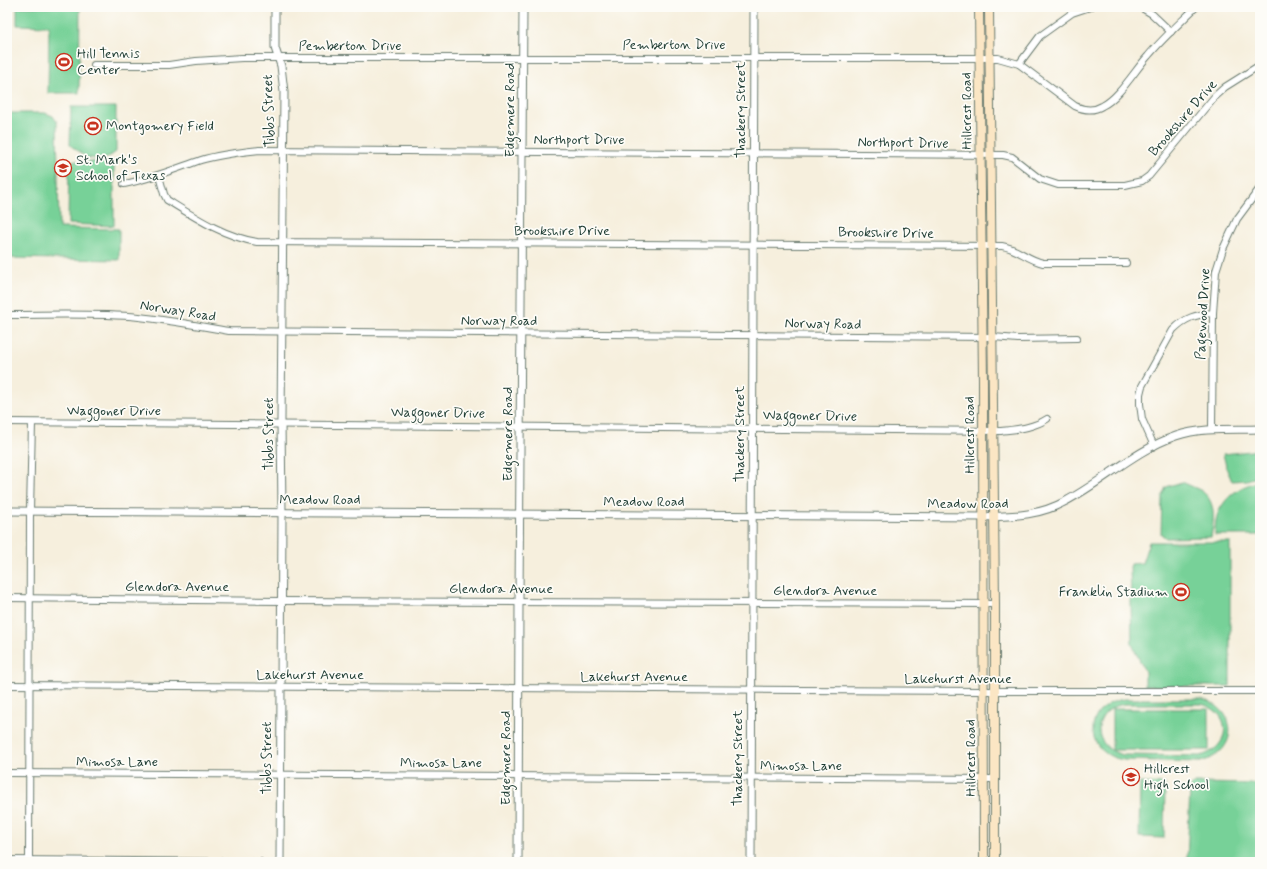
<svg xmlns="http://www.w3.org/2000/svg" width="1267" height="869" viewBox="0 0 1267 869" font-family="Mynerve,sans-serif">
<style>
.green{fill:#77d198;stroke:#4b8766;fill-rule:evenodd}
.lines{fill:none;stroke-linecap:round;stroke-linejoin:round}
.minor-casing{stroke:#6a7b6f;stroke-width:8}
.tertiary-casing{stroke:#6a7b6f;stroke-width:9}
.secondary-casing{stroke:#6a7b6f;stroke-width:10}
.minor{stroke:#fff;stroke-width:6}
.tertiary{stroke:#fff;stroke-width:7}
.secondary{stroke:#fbe6c4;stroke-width:8}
.labels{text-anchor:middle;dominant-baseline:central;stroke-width:3.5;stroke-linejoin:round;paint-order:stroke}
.street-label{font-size:14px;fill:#1f3d34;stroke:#fdfcf7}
.poi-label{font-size:14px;fill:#1f3d34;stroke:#fdfcf7;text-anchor:start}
</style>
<rect width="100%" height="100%" fill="#fdfcf7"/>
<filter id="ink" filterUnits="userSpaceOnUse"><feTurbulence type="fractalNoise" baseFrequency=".025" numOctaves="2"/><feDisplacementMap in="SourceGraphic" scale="8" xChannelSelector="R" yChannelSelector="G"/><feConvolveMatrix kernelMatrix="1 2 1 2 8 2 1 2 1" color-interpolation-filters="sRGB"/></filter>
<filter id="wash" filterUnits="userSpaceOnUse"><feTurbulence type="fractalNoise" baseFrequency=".012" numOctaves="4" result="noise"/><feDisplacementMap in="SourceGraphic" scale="16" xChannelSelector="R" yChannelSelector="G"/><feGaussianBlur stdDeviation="0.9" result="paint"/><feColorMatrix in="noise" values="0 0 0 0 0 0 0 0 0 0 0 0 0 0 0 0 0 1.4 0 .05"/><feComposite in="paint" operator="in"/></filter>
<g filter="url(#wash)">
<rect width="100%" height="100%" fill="#f6efdd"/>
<!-- green -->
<g class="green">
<polygon points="17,7 80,7 79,93 48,93 49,26 17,25"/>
<polygon points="71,107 116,107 116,152 105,159 87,158 70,145"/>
<polygon points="7,113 45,113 53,116 57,122 59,228 119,229 119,260 7,258"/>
<polygon points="69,161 114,162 114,226 68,224"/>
<polygon points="1260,450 1260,476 1247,480 1232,481 1227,470 1223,454"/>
<path d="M1182,482C1188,485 1194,487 1200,490C1217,500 1214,521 1211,537L1166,538L1161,534L1162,496L1166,487Z"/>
<path d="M1260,482V535H1215C1215,529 1215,522 1217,516C1223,498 1241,484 1260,482Z"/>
<polygon points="1149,542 1230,542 1230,686 1145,686 1145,672 1132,644 1130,564 1142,563"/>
<path d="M1125,699H1201C1240,709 1239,753 1200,762L1124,760C1082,754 1083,704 1125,699ZM1125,704H1201C1233,712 1232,748 1200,756L1124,755C1090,748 1091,709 1125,704Z"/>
<rect x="1112" y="709" width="97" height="41"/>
<polygon points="1140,783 1165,784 1164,838 1139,837"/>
<polygon points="1195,783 1260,784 1260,860 1258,862 1187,862 1190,788"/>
</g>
</g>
<g filter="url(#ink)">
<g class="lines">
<!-- minor casing -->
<g class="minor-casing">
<g id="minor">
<polyline points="1140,7 1152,14 1171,32"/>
<polyline points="1019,64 1040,36 1072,13 1090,7"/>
<path d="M94,65H169L196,61L242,58H998L1019,64L1075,106C1084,110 1094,111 1102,106C1119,98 1135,70 1148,56C1163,38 1180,23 1196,7"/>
<path d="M159,176L164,194L167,200C196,218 223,236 257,242L1002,246C1017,248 1028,260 1043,263H1126"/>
<path d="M124,184C151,179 175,169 201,160C220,154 240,152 259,150L1003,155L1012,157L1040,179L1058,185H1125L1142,181L1149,176L1215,96L1225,87L1260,65"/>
<path d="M7,315C51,315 95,313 139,317C169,320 199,326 229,331L993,337L1018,339L1077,338"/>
<path d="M7,422L1001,431C1017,429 1033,428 1047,419"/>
<polyline points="1212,429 1213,313 1216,271 1223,249 1237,219 1260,188"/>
<path d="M1154,446L1142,419L1140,404V394L1142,386L1173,330C1186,317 1195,315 1213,313"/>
<polyline points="7,598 282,601 995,604"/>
<polyline points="7,685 979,691 1260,691"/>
<polyline points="7,773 995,779"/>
<polyline points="7,860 260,862"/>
<polyline points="29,862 30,511 32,423"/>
</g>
</g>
<!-- tertiary casing -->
<g class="tertiary-casing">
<g id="tertiary">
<polyline points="275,7 275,48 281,66 284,92 281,420 282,513 280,862"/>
<path d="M7,511L984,517C1013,516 1039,516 1066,501C1102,482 1137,449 1176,436C1203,427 1232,430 1260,429"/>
<polyline points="518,862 519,601 523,7"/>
<polyline points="751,862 754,7"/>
</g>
</g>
<!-- secondary casing -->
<g class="secondary-casing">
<g id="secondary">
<polyline points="979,7 983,382 984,862"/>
<polyline points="989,7 995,604 995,862"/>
</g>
</g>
<!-- minor -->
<use href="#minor" class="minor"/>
<!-- tertiary -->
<use href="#tertiary" class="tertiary"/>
<!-- secondary -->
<use href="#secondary" class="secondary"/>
</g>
</g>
<!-- icons -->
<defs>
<g id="stadium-ring" transform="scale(0.9)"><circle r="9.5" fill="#fdfcf7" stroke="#c8321e" stroke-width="1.5"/><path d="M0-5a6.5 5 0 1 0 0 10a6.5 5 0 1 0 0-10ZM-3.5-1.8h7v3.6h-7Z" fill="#c8321e"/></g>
<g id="school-ring" transform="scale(0.9)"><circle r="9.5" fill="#fdfcf7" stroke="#c8321e" stroke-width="1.5"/><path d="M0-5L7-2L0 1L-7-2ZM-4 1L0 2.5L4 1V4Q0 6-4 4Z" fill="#c8321e"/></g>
</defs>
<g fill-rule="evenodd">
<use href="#stadium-ring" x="64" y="62"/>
<use href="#stadium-ring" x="93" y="126"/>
<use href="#school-ring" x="63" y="168"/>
<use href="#stadium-ring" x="1181" y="592"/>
<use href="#school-ring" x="1131" y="777"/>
</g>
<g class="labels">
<!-- street labels -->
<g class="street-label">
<text x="674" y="45">Pemberton Drive</text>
<text x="350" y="46">Pemberton Drive</text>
<text transform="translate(510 110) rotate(-90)">Edgemere Road</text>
<text transform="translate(741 110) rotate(-90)">Thackery Street</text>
<text transform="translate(269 111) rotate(-92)">Tibbs Street</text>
<text transform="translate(967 111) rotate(-90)">Hillcrest Road</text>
<text transform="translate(1183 118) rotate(-49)">Brookshire Drive</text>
<text x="579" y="140">Northport Drive</text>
<text transform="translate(903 143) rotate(1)">Northport Drive</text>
<text x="562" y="231">Brookshire Drive</text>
<text transform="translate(886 233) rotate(1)">Brookshire Drive</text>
<text transform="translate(178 311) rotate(9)">Norway Road</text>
<text transform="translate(1203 314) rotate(-87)">Pagewood Drive</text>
<text x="499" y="321">Norway Road</text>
<text transform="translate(823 324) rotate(1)">Norway Road</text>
<text x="114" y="411">Waggoner Drive</text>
<text transform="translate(438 413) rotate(1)">Waggoner Drive</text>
<text transform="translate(810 416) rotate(1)">Waggoner Drive</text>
<text transform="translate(269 434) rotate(-90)">Tibbs Street</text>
<text transform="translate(508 434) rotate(-90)">Edgemere Road</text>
<text transform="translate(740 434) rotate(-90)">Thackery Street</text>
<text transform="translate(970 435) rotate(-90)">Hillcrest Road</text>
<text x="320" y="500">Meadow Road</text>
<text x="644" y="502">Meadow Road</text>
<text x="968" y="504">Meadow Road</text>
<text x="177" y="587">Glendora Avenue</text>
<text x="501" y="589">Glendora Avenue</text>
<text x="825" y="591">Glendora Avenue</text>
<text x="310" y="675">Lakehurst Avenue</text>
<text x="634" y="677">Lakehurst Avenue</text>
<text x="958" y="679">Lakehurst Avenue</text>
<text transform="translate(267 758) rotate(-90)">Tibbs Street</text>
<text transform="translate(506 758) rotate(-90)">Edgemere Road</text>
<text transform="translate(738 758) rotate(-90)">Thackery Street</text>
<text transform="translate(971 758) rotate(-90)">Hillcrest Road</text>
<text x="117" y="762">Mimosa Lane</text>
<text x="441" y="763">Mimosa Lane</text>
<text x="801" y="766">Mimosa Lane</text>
</g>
<!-- poi labels -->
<g class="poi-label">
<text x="77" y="54">Hill Tennis<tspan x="77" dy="16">Center</tspan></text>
<text x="106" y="126">Montgomery Field</text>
<text x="76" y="160">St. Mark's<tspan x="76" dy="16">School of Texas</tspan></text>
<text x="1168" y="592" text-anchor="end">Franklin Stadium</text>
<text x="1144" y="769">Hillcrest<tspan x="1144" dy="16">High School</tspan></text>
</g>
</g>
<!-- margin -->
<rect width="1267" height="869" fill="none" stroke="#fdfcf7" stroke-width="24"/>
</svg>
